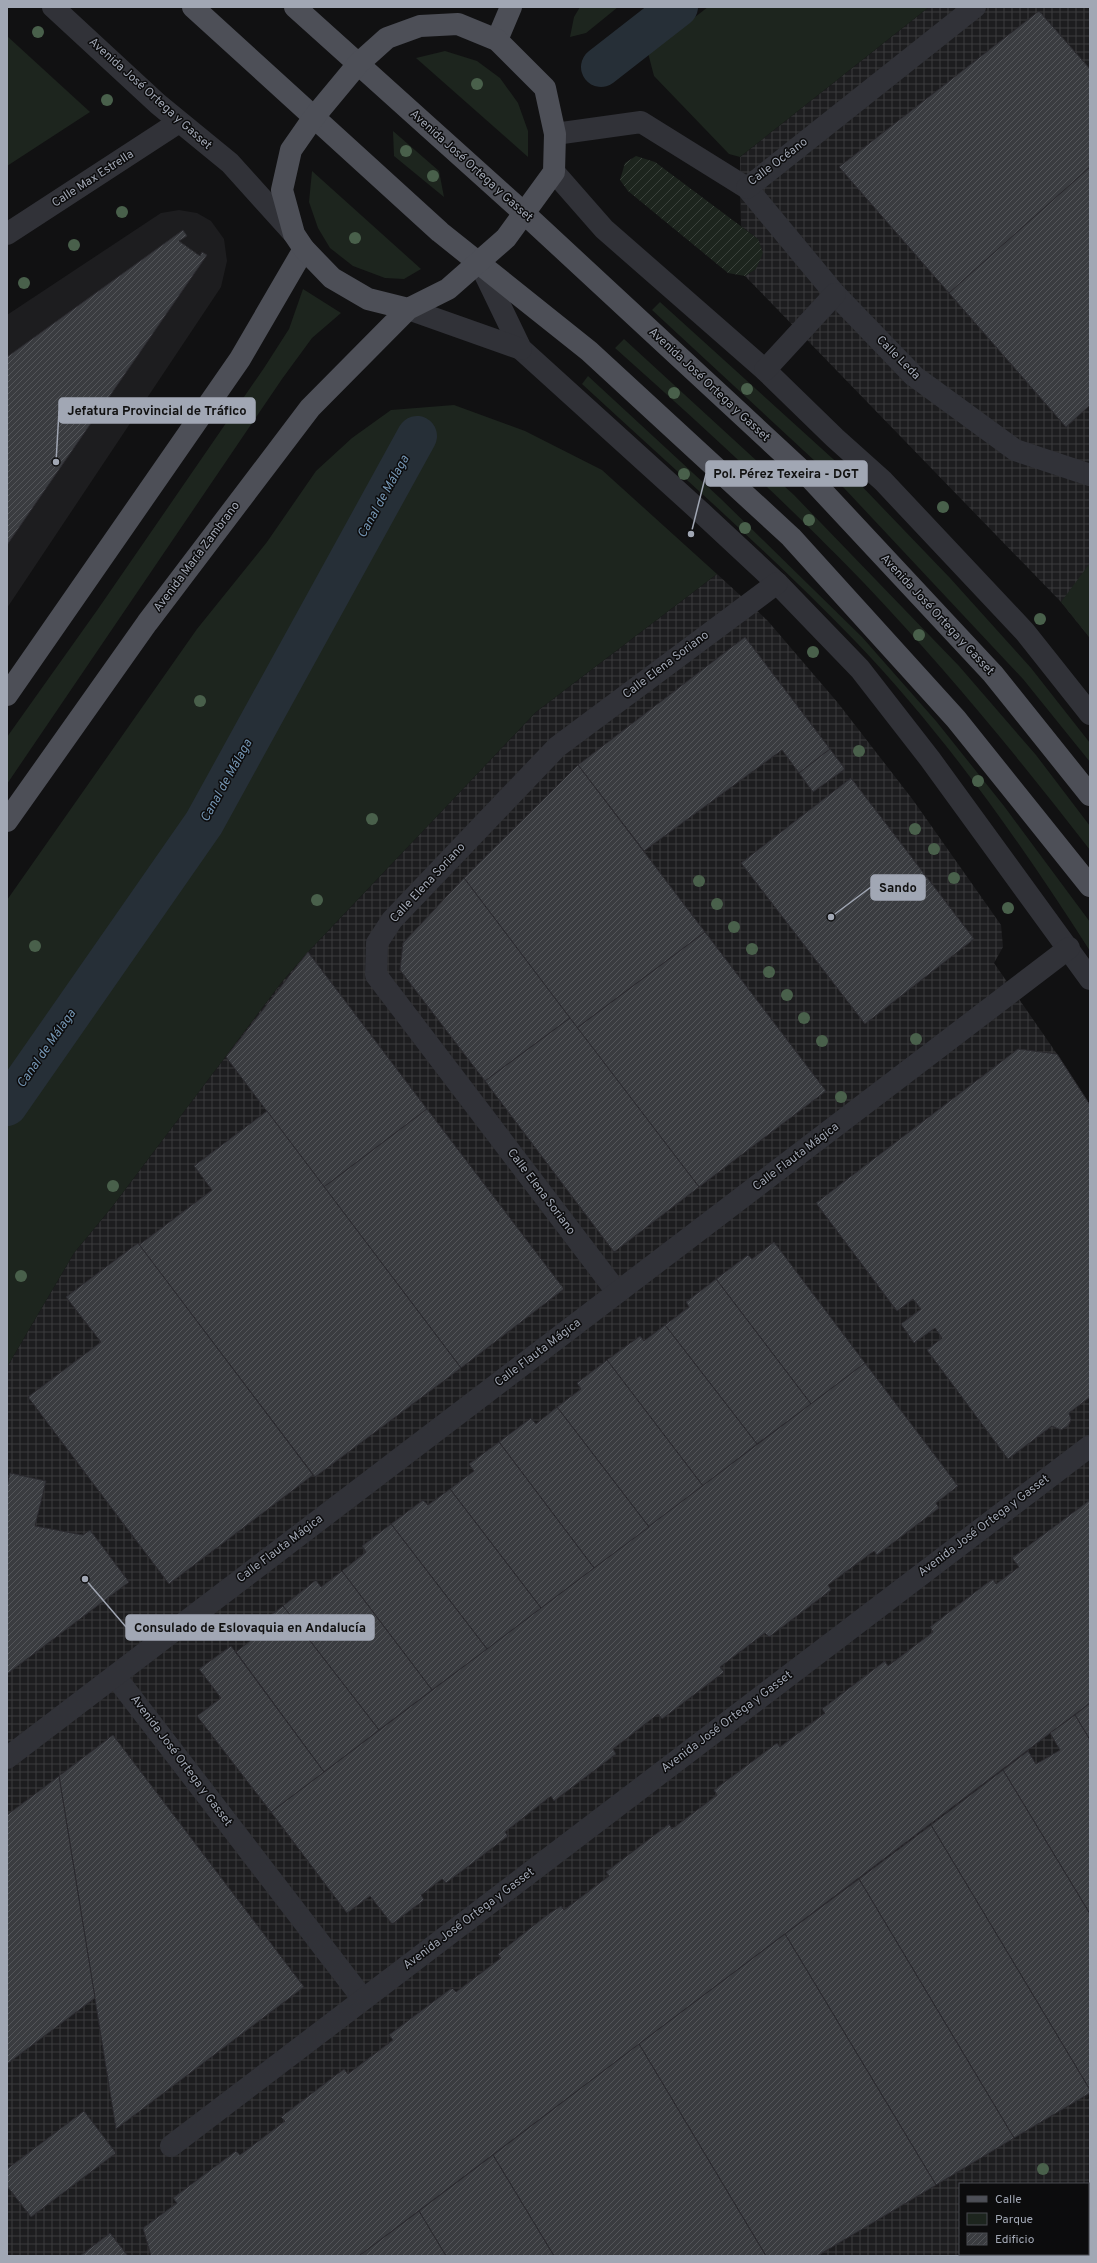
<svg xmlns="http://www.w3.org/2000/svg" width="1097" height="2263" viewBox="0 0 1097 2263" font-family="Overpass,sans-serif">
<style>
.built{fill:#1d1d1f}
.industrial{fill:url(#industrial-grid);fill-rule:evenodd}
.green{fill:#1d251e}
.garden{fill:url(#garden-furrows)}
.lines{fill:none;stroke-linecap:round;stroke-linejoin:round}
.canal{stroke:#262f37;stroke-width:40}
.building{fill:url(#building-hatch);stroke:#2b2a2f}
.minor{stroke:#313238;stroke-width:22}
.major{stroke:#4d4f57;stroke-width:22}
.tree{fill:#49604b}
.labels{text-anchor:middle;dominant-baseline:central;stroke-width:3;stroke-linejoin:round;paint-order:stroke}
.street-label{font-size:12px;fill:#a1a7b4;stroke:#0c0c0d}
.water-label{font-size:13px;font-style:italic;fill:#7495b3;stroke:#0c0c0d}
.leader{fill:none;stroke:#a1a7b4;stroke-width:1.5}
.callout-dot{fill:#a1a7b4;stroke:#0c0c0d;stroke-width:1.5}
.callout{fill:#a1a7b4;stroke:#a1a7b4;stroke-width:1.5}
.callout-label{font-size:13px;text-anchor:middle;font-weight:bold;fill:#111}
</style>
<defs>
<pattern id="industrial-grid" width="8" height="8" patternUnits="userSpaceOnUse"><rect width="8" height="8" fill="#1d1d1f"/><path d="M0 4h8M4 0v8" fill="none" stroke="#3b3b3d"/></pattern>
<pattern id="garden-furrows" width="10" height="10" patternUnits="userSpaceOnUse"><rect width="10" height="10" fill="#1d251e"/><path d="M-1 1l2-2M0 10L10 0M9 11l2-2" fill="none" stroke="#3b423c"/></pattern>
<pattern id="building-hatch" width="6" height="6" patternUnits="userSpaceOnUse"><rect width="6" height="6" fill="#3a3c40"/><path d="M-1 1l2-2M0 6l6-6M5 7l2-2" fill="none" stroke="#535559"/></pattern>
</defs>
<rect width="100%" height="100%" fill="#111112"/>
<!-- built -->
<polygon class="built" points="179,210 197,213 211,221 224,239 227,261 221,287 7,608 7,315 161,213"/>
<!-- industrial -->
<g class="industrial">
<polygon points="929,7 1090,7 1090,638 1061,602 745,276 756,269 758,239 741,226 740,157"/>
<path d="M717,574L767,620L838,703L913,800L1001,925L1003,947L994,963L1057,1054L1090,1105V2256H7V1367L74,1253L112,1207L281,983L308,952L536,712ZM960,2184H1088V2254H960Z"/>
</g>
<!-- green -->
<g class="green">
<polygon points="580,7 618,7 586,33 570,37 574,17"/>
<polygon points="708,7 929,7 740,157 729,154 654,76 648,53"/>
<polygon points="7,36 90,112 7,166"/>
<polygon points="445,51 477,61 500,78 518,103 528,131 528,157 416,58"/>
<polygon points="393,131 439,171 444,197 394,156"/>
<polygon points="312,171 421,269 404,279 385,278 353,266 330,248 318,228 309,202"/>
<polygon points="303,289 341,313 312,338 282,379 7,784 7,737 98,609 264,368 289,329"/>
<polygon points="660,302 854,478 950,578 1031,668 1090,743 1090,762 1023,679 844,488 652,310"/>
<path d="M624,339L794,495L959,666L1036,755L1090,826V850C1018,757 944,667 863,582C784,500 700,424 615,348Z"/>
<path d="M588,376L720,498L862,637L936,721L1004,806L1090,922V951C1021,843 945,735 856,642C769,552 674,469 582,384Z"/>
<polygon points="454,405 525,431 602,470 717,574 536,712 308,952 281,983 112,1207 74,1253 7,1367 7,900 197,629 267,542 316,471 352,438 391,410"/>
<polygon points="1090,563 1090,638 1061,602"/>
</g>
<!-- garden -->
<polygon class="garden" points="636,156 655,162 758,239 763,253 756,269 745,276 728,273 628,191 620,180 625,163"/>
<g class="lines">
<!-- canal -->
<g class="canal">
<polyline points="601,67 678,7"/>
<polyline points="7,1106 204,823 417,436"/>
</g>
</g>
<!-- building -->
<g class="building">
<polygon points="1039,11 1090,69 1090,167 949,293 839,167"/>
<polygon points="1090,167 1090,405 1066,427 949,293"/>
<polygon points="183,230 187,236 179,241 200,256 202,252 207,255 7,545 7,357"/>
<polygon points="745,637 830,749 799,773 782,750 644,851 578,765"/>
<polygon points="830,749 845,769 813,792 799,773"/>
<polygon points="578,765 705,932 577,1028 464,878"/>
<polygon points="851,778 974,939 865,1024 741,863"/>
<polygon points="464,878 570,1018 485,1081 400,970 403,943"/>
<polygon points="705,932 826,1091 699,1187 577,1028"/>
<polygon points="308,952 427,1109 324,1187 226,1057"/>
<polygon points="570,1018 699,1187 614,1252 485,1081"/>
<polygon points="1018,1049 1057,1054 1090,1105 1090,1397 1069,1413 1071,1420 1068,1426 1061,1430 1052,1426 1008,1459 927,1350 942,1338 935,1328 914,1343 901,1324 921,1309 913,1299 897,1311 816,1203"/>
<polygon points="427,1109 564,1289 461,1368 324,1187"/>
<polygon points="267,1111 461,1368 315,1477 139,1245 212,1190 194,1166"/>
<polygon points="774,1242 865,1363 811,1404 716,1279 748,1255 752,1259"/>
<polygon points="138,1243 313,1475 169,1584 28,1397 101,1342 66,1297"/>
<polygon points="716,1279 811,1404 757,1444 665,1325 689,1307 686,1302"/>
<polygon points="665,1325 757,1444 703,1486 607,1360 640,1336 644,1341"/>
<polygon points="607,1360 703,1486 649,1527 557,1407 581,1389 577,1383"/>
<polygon points="865,1363 958,1486 936,1503 939,1508 877,1555 874,1551 828,1585 831,1590 769,1637 765,1633 720,1667 724,1672 662,1719 658,1714 613,1749 616,1754 554,1801 551,1796 505,1832 508,1836 491,1849 446,1883 442,1879 421,1895 424,1900 392,1924 370,1896 347,1913 271,1812"/>
<polygon points="557,1407 649,1527 594,1568 499,1442 531,1418 536,1424"/>
<polygon points="499,1442 594,1568 541,1608 450,1489 474,1471 469,1464"/>
<polygon points="10,1473 46,1481 35,1526 83,1535 90,1530 129,1582 7,1674 7,1486"/>
<polygon points="450,1489 541,1608 487,1649 391,1524 423,1500 428,1505"/>
<polygon points="1090,1500 1090,1703 359,2256 151,2256 143,2228 177,2203 173,2198 236,2151 240,2155 285,2121 281,2117 344,2069 348,2074 393,2040 389,2035 441,1996 452,1988 456,1992 501,1958 498,1954 547,1915 561,1906 564,1910 609,1876 606,1872 669,1824 672,1829 717,1795 714,1790 777,1743 780,1747 825,1713 822,1709 873,1670 885,1661 888,1666 933,1632 930,1627 983,1586 993,1579 996,1584 1019,1567 1012,1558"/>
<polygon points="391,1524 487,1649 432,1690 342,1571 366,1552 362,1546"/>
<polygon points="342,1571 432,1690 379,1730 283,1606 316,1580 321,1587"/>
<polygon points="283,1606 379,1730 324,1772 236,1652 259,1634 254,1628"/>
<polygon points="231,1646 324,1772 271,1812 197,1716 221,1698 199,1669"/>
<polygon points="1090,1703 1090,1740 1075,1715"/>
<polygon points="1075,1715 1090,1740 1090,1914 1003,1770 1028,1751 1036,1764 1060,1750 1050,1733"/>
<polygon points="113,1735 304,1987 116,2129 59,1776"/>
<polygon points="1003,1770 1090,1914 1090,2090 931,1825"/>
<polygon points="59,1776 95,1998 7,2064 7,1815"/>
<polygon points="931,1825 1090,2090 1090,2093 1014,2138 859,1879"/>
<polygon points="859,1879 1014,2138 936,2185 785,1934"/>
<polygon points="785,1934 936,2185 817,2256 766,2256 639,2044"/>
<polygon points="639,2044 733,2201 766,2256 554,2256 493,2155"/>
<polygon points="84,2111 116,2153 31,2217 7,2186 7,2169"/>
<polygon points="493,2155 554,2256 446,2256 419,2211"/>
<polygon points="419,2211 446,2256 359,2256"/>
<polygon points="110,2233 128,2256 80,2256"/>
</g>
<g class="lines">
<!-- minor -->
<g class="minor">
<polyline points="53,7 158,104 230,163 294,234"/>
<polyline points="555,134 641,122 747,188 835,294 914,376 1015,450 1090,475"/>
<polyline points="554,172 604,229 765,370 835,438 883,481 1025,632 1090,714"/>
<polyline points="747,188 975,7"/>
<polyline points="7,234 179,122"/>
<polyline points="479,262 521,349 704,515 777,583 860,669 930,759 1090,979"/>
<polyline points="408,309 521,349"/>
<polyline points="765,370 835,294"/>
<polyline points="617,1292 376,975 377,943 392,920 557,747 777,583"/>
<polyline points="115,1676 363,1999"/>
<polyline points="7,1758 1069,948"/>
<polyline points="171,2146 1090,1446"/>
<polyline points="1088,2195 1090,2194"/>
<polyline points="985,2256 988,2254"/>
</g>
<!-- major -->
<g class="major">
<polyline points="193,7 440,232 589,351 791,537 956,719 1090,886"/>
<polyline points="295,7 525,214 812,480 993,674 1090,795"/>
<polyline points="497,40 511,7"/>
<polyline points="7,695 240,359 304,249"/>
<polyline points="7,821 147,623 310,408 408,309 448,289 506,238 554,172 555,134 545,88 497,40 458,24 420,26 387,38 358,64 314,117 291,150 282,190 294,234 304,249 332,278 368,299 408,309"/>
</g>
</g>
<!-- trees -->
<g class="tree">
<circle cx="38" cy="32" r="6"/>
<circle cx="477" cy="84" r="6"/>
<circle cx="107" cy="100" r="6"/>
<circle cx="406" cy="151" r="6"/>
<circle cx="433" cy="176" r="6"/>
<circle cx="122" cy="212" r="6"/>
<circle cx="355" cy="238" r="6"/>
<circle cx="74" cy="245" r="6"/>
<circle cx="24" cy="283" r="6"/>
<circle cx="747" cy="389" r="6"/>
<circle cx="674" cy="393" r="6"/>
<circle cx="684" cy="474" r="6"/>
<circle cx="943" cy="507" r="6"/>
<circle cx="809" cy="520" r="6"/>
<circle cx="745" cy="528" r="6"/>
<circle cx="1040" cy="619" r="6"/>
<circle cx="919" cy="635" r="6"/>
<circle cx="813" cy="652" r="6"/>
<circle cx="200" cy="701" r="6"/>
<circle cx="859" cy="751" r="6"/>
<circle cx="978" cy="781" r="6"/>
<circle cx="372" cy="819" r="6"/>
<circle cx="915" cy="829" r="6"/>
<circle cx="934" cy="849" r="6"/>
<circle cx="954" cy="878" r="6"/>
<circle cx="699" cy="881" r="6"/>
<circle cx="317" cy="900" r="6"/>
<circle cx="717" cy="904" r="6"/>
<circle cx="1008" cy="908" r="6"/>
<circle cx="734" cy="927" r="6"/>
<circle cx="35" cy="946" r="6"/>
<circle cx="752" cy="949" r="6"/>
<circle cx="769" cy="972" r="6"/>
<circle cx="787" cy="995" r="6"/>
<circle cx="804" cy="1018" r="6"/>
<circle cx="916" cy="1039" r="6"/>
<circle cx="822" cy="1041" r="6"/>
<circle cx="841" cy="1097" r="6"/>
<circle cx="113" cy="1186" r="6"/>
<circle cx="21" cy="1276" r="6"/>
<circle cx="1043" cy="2169" r="6"/>
</g>
<g class="labels">
<!-- street labels -->
<g class="street-label">
<text transform="translate(150 94) rotate(42)">Avenida José Ortega y Gasset</text>
<text transform="translate(778 162) rotate(-37)">Calle Océano</text>
<text transform="translate(471 166) rotate(42)">Avenida José Ortega y Gasset</text>
<text transform="translate(93 179) rotate(-33)">Calle Max Estrella</text>
<text transform="translate(898 358) rotate(45)">Calle Leda</text>
<text transform="translate(709 385) rotate(43)">Avenida José Ortega y Gasset</text>
<text transform="translate(197 557) rotate(-53)">Avenida María Zambrano</text>
<text transform="translate(937 615) rotate(47)">Avenida José Ortega y Gasset</text>
<text transform="translate(666 665) rotate(-37)">Calle Elena Soriano</text>
<text transform="translate(428 883) rotate(-47)">Calle Elena Soriano</text>
<text transform="translate(796 1157) rotate(-37)">Calle Flauta Mágica</text>
<text transform="translate(541 1192) rotate(53)">Calle Elena Soriano</text>
<text transform="translate(538 1353) rotate(-37)">Calle Flauta Mágica</text>
<text transform="translate(984 1526) rotate(-37)">Avenida José Ortega y Gasset</text>
<text transform="translate(280 1549) rotate(-37)">Calle Flauta Mágica</text>
<text transform="translate(727 1722) rotate(-37)">Avenida José Ortega y Gasset</text>
<text transform="translate(181 1761) rotate(53)">Avenida José Ortega y Gasset</text>
<text transform="translate(469 1919) rotate(-37)">Avenida José Ortega y Gasset</text>
</g>
<!-- water labels -->
<g class="water-label">
<text transform="translate(384 497) rotate(-61)">Canal de Málaga</text>
<text transform="translate(227 781) rotate(-61)">Canal de Málaga</text>
<text transform="translate(47 1049) rotate(-55)">Canal de Málaga</text>
</g>
</g>
<!-- callouts -->
<path class="leader" d="M56 462L59 411M691 534L706 474M831 917L871 887M85 1579L126 1627"/>
<g class="callout-dot">
<circle cx="56" cy="462" r="4"/>
<circle cx="691" cy="534" r="4"/>
<circle cx="831" cy="917" r="4"/>
<circle cx="85" cy="1579" r="4"/>
</g>
<g class="callout">
<rect x="59" y="398" width="196" height="25" rx="4"/>
<rect x="706" y="461" width="161" height="25" rx="4"/>
<rect x="871" y="875" width="54" height="25" rx="4"/>
<rect x="126" y="1615" width="248" height="25" rx="4"/>
</g>
<g class="callout-label">
<text x="157" y="415">Jefatura Provincial de Tráfico</text>
<text x="786" y="478">Pol. Pérez Texeira - DGT</text>
<text x="898" y="892">Sando</text>
<text x="250" y="1632">Consulado de Eslovaquia en Andalucía</text>
</g>
<!-- border -->
<rect width="1097" height="2263" fill="none" stroke="#a1a7b4" stroke-width="16"/>
<!-- legend -->
<rect x="959" y="2183" width="130" height="72" fill="#0c0c0d" stroke="#484a50"/>
<rect x="967" y="2196" width="20" height="6" fill="#4d4f57" stroke="#484a50"/>
<text x="995" y="2203" font-size="12" fill="#a1a7b4">Calle</text>
<rect x="967" y="2213" width="20" height="12" fill="#1d251e" stroke="#484a50"/>
<text x="995" y="2223" font-size="12" fill="#a1a7b4">Parque</text>
<rect x="967" y="2233" width="20" height="12" fill="url(#building-hatch)" stroke="#484a50"/>
<text x="995" y="2243" font-size="12" fill="#a1a7b4">Edificio</text>
</svg>
